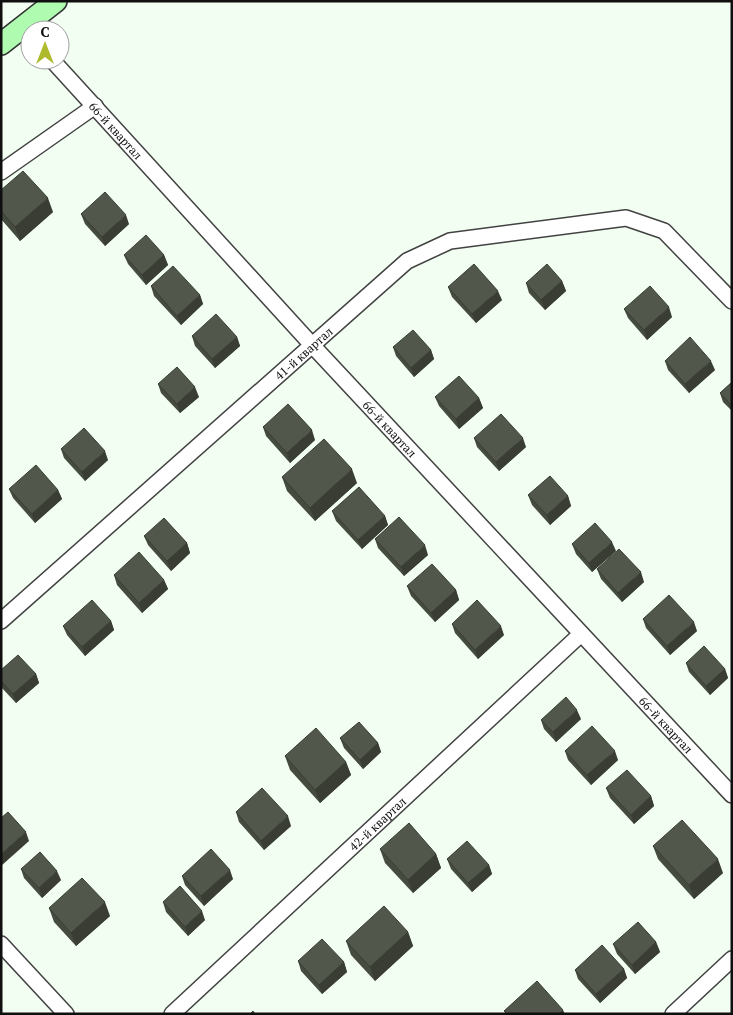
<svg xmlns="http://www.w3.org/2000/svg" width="733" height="1015" viewBox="0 0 733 1015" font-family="'PT Serif',serif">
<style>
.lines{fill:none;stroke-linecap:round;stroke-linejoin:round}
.street-casing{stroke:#424242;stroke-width:18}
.secondary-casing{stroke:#313131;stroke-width:24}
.street{stroke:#fff;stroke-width:15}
.secondary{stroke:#affcb1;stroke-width:21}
.wall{fill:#464b40}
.shaded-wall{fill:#393d34}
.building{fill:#51574b;stroke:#393d34}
.labels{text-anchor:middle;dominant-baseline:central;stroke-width:5;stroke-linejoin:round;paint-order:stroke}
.street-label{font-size:12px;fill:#0f0f0f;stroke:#fff}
</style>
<rect width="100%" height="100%" fill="#f2fef1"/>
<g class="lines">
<!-- street casing -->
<g class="street-casing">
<g id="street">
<path id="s1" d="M52,60L312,345L732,795"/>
<polyline points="1,172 95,106"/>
<path id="s2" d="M1,621L407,261L450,241L626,218L664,231L732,301"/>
<polyline points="1,944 66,1014"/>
<path id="s3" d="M172,1014L581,634"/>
<polyline points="673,1014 732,959"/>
</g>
</g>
<!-- secondary casing -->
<g class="secondary-casing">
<polyline id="secondary" points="1,44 56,1"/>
</g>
<!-- street -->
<use href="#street" class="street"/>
<!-- secondary -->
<use href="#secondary" class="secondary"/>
</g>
<!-- wall -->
<g class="wall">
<polygon points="1,190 53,212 20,241 1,219"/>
<polygon points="81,214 129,224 105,246 85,224"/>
<polygon points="124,255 164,255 168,265 146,285 128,264"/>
<polygon points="562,281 566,291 545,310 529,293 526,283"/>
<polygon points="151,286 200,295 203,304 181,325 154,296"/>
<polygon points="448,287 502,300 476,323 452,297"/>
<polygon points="624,309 672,317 647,340 628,318"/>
<polygon points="192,336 237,337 240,346 215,368 195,346"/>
<polygon points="393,347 431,350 434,359 414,377 396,356"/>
<polygon points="665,361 715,370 689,393 668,370"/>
<polygon points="732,382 732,411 723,402 720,393"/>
<polygon points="158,384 199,397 180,413 161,393"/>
<polygon points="435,397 479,398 483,408 459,429 439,406"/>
<polygon points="263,427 315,440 290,463 266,436"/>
<polygon points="474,438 526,447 499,471 477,447"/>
<polygon points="61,449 108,460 85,481 64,458"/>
<polygon points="282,477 357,483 315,521 287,491"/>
<polygon points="9,489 58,490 62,499 35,523 13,498"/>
<polygon points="528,495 568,496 571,506 550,525 532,505"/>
<polygon points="332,511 385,516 388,525 362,549 336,521"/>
<polygon points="144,536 187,543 190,553 171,571 148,545"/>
<polygon points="375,539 428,555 404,576 378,548"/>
<polygon points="572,544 616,551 592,572 576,554"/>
<polygon points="597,569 644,582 622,602 601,579"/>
<polygon points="114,575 164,580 168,589 142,613 117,585"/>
<polygon points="407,586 456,590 459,600 435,622 411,596"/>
<polygon points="643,619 697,631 670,655 646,628"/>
<polygon points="111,621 114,630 85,656 67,635 63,626"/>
<polygon points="452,624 504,635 478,659 455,633"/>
<polygon points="686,663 725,669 728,678 710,695 689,672"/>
<polygon points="1,670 36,674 39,683 16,703 1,687"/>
<polygon points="581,719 556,742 544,729 541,720"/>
<polygon points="340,738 378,743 381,752 363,769 344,748"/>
<polygon points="565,751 618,760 591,785 568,760"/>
<polygon points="285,756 346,762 351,775 320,803 290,770"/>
<polygon points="606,788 651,796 654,806 634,824 610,798"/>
<polygon points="236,812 291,826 264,850 239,822"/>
<polygon points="653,846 723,873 694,899 658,859"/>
<polygon points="380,849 436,854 441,868 413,893 385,863"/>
<polygon points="447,859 489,865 492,874 472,892 451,869"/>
<polygon points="21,869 61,880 42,898 24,878"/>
<polygon points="182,876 233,879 204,906 185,885"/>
<polygon points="163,902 205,920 188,936 166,912"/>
<polygon points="49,908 110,916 76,946 54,922"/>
<polygon points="408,932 413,946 375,981 351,955 346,941"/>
<polygon points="656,942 660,952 635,974 617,954 613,944"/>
<polygon points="298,961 344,962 347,972 322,994 301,971"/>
<polygon points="624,969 627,978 600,1003 578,979 575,970"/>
</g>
<!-- shaded-wall -->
<g class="shaded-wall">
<polygon points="48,198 53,212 20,241 15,227"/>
<polygon points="126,215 129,224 105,246 102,237"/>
<polygon points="164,255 168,265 146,285 142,275"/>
<polygon points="562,281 566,291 545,310 541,300"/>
<polygon points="498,291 502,300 476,323 472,314"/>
<polygon points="200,295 203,304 181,325 177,316"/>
<polygon points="669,307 672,317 647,340 644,330"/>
<polygon points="237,337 240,346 215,368 212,359"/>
<polygon points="431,350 434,359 414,377 411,368"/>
<polygon points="711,361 715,370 689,393 685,384"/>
<polygon points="195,387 199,397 180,413 177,404"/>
<polygon points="479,398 483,408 459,429 456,419"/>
<polygon points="312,430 315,440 290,463 287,453"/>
<polygon points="523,438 526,447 499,471 496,462"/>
<polygon points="105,451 108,460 85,481 82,472"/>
<polygon points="352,469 357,483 315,521 310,508"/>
<polygon points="58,490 62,499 35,523 32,514"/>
<polygon points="568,496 571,506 550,525 547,515"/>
<polygon points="385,516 388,525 362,549 358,540"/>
<polygon points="612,542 616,551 592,572 589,563"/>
<polygon points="187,543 190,553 171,571 167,561"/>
<polygon points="425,545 428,555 404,576 401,567"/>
<polygon points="641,572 644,582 622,602 618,593"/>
<polygon points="164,580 168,589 142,613 139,603"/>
<polygon points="456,590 459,600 435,622 431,613"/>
<polygon points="111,621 114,630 85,656 82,647"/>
<polygon points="694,622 697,631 670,655 667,646"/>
<polygon points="501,626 504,635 478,659 475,650"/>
<polygon points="725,669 728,678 710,695 706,686"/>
<polygon points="36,674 39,683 16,703 13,694"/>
<polygon points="577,710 581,719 556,742 553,732"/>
<polygon points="378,743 381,752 363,769 360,760"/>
<polygon points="615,751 618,760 591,785 587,775"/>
<polygon points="346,762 351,775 320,803 315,790"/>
<polygon points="651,796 654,806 634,824 631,815"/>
<polygon points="288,816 291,826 264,850 261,841"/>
<polygon points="26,832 29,841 1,866 1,854"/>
<polygon points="436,854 441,868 413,893 408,880"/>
<polygon points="718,859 723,873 694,899 689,885"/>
<polygon points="489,865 492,874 472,892 468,883"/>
<polygon points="230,870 233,879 204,906 201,896"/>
<polygon points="57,871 61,880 42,898 39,888"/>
<polygon points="105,902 110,916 76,946 71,933"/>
<polygon points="202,911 205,920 188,936 185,927"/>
<polygon points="408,932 413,946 375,981 370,967"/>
<polygon points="656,942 660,952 635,974 632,965"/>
<polygon points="344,962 347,972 322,994 319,985"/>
<polygon points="624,969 627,978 600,1003 596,994"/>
<polygon points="563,1010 565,1014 559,1014"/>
</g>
<!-- building -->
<g class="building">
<polygon points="23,171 48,198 15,227 1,211 1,190"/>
<polygon points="105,192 126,215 102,237 81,214"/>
<polygon points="146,235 164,255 142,275 124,255"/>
<polygon points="474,264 498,291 472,314 448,287"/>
<polygon points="547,264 562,281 541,300 526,283"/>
<polygon points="173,266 200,295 177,316 151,286"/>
<polygon points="650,286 669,307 644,330 624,309"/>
<polygon points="216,314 237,337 212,359 192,336"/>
<polygon points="413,330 431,350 411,368 393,347"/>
<polygon points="690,337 711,361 685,384 665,361"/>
<polygon points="177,367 195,387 177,404 158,384"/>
<polygon points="459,376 479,398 456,419 435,397"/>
<polygon points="732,382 732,406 720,393"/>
<polygon points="288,404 312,430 287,453 263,427"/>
<polygon points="501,414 523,438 496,462 474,438"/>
<polygon points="84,428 105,451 82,472 61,449"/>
<polygon points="324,439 352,469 310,508 282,477"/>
<polygon points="36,465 58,490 32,514 9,489"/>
<polygon points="550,476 568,496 547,515 528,495"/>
<polygon points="359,487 385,516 358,540 332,511"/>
<polygon points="399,517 425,545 401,567 375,539"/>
<polygon points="164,518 187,543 167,561 144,536"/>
<polygon points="595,523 612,542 589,563 572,544"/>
<polygon points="619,549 641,572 618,593 597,569"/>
<polygon points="139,552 164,580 139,603 114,575"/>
<polygon points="432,564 456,590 431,613 407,586"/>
<polygon points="669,595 694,622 667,646 643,619"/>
<polygon points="92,600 111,621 82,647 63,626"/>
<polygon points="477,600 501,626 475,650 452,624"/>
<polygon points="704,646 725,669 706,686 686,663"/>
<polygon points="18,655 36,674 13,694 1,681 1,670"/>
<polygon points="566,697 577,710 553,732 541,720"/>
<polygon points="359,722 378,743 360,760 340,738"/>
<polygon points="592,726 615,751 587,775 565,751"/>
<polygon points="316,728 346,762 315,790 285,756"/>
<polygon points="627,770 651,796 631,815 606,788"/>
<polygon points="262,788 288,816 261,841 236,812"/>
<polygon points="8,812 26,832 1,854 1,818"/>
<polygon points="682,820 718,859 689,885 653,846"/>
<polygon points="409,823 436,854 408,880 380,849"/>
<polygon points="467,841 489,865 468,883 447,859"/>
<polygon points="211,849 230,870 201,896 182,876"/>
<polygon points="40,852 57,871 39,888 21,869"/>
<polygon points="82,878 105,902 71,933 49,908"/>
<polygon points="180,886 202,911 185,927 163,902"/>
<polygon points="384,906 408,932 370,967 346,941"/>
<polygon points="638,922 656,942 632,965 613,944"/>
<polygon points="322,939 344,962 319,985 298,961"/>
<polygon points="602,945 624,969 596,994 575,970"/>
<polygon points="537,981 563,1010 559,1014 507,1014 504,1011"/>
<polygon points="253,1011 255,1014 250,1014"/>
</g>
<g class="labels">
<!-- street labels -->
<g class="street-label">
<text stroke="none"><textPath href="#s1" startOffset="95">66-й квартал</textPath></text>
<text stroke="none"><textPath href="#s2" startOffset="404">41-й квартал</textPath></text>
<text stroke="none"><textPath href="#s1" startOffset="500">66-й квартал</textPath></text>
<text stroke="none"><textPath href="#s1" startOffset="905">66-й квартал</textPath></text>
<text stroke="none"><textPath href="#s3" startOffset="280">42-й квартал</textPath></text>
</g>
</g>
<!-- border -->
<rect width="733" height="1015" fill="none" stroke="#0f0f0f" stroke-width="5"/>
<!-- north arrow -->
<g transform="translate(45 45)"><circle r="24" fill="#ffffff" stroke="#9f9f9f"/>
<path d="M0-4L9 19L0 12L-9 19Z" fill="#adba2b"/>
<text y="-8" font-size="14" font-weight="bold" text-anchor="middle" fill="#0f0f0f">С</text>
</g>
</svg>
